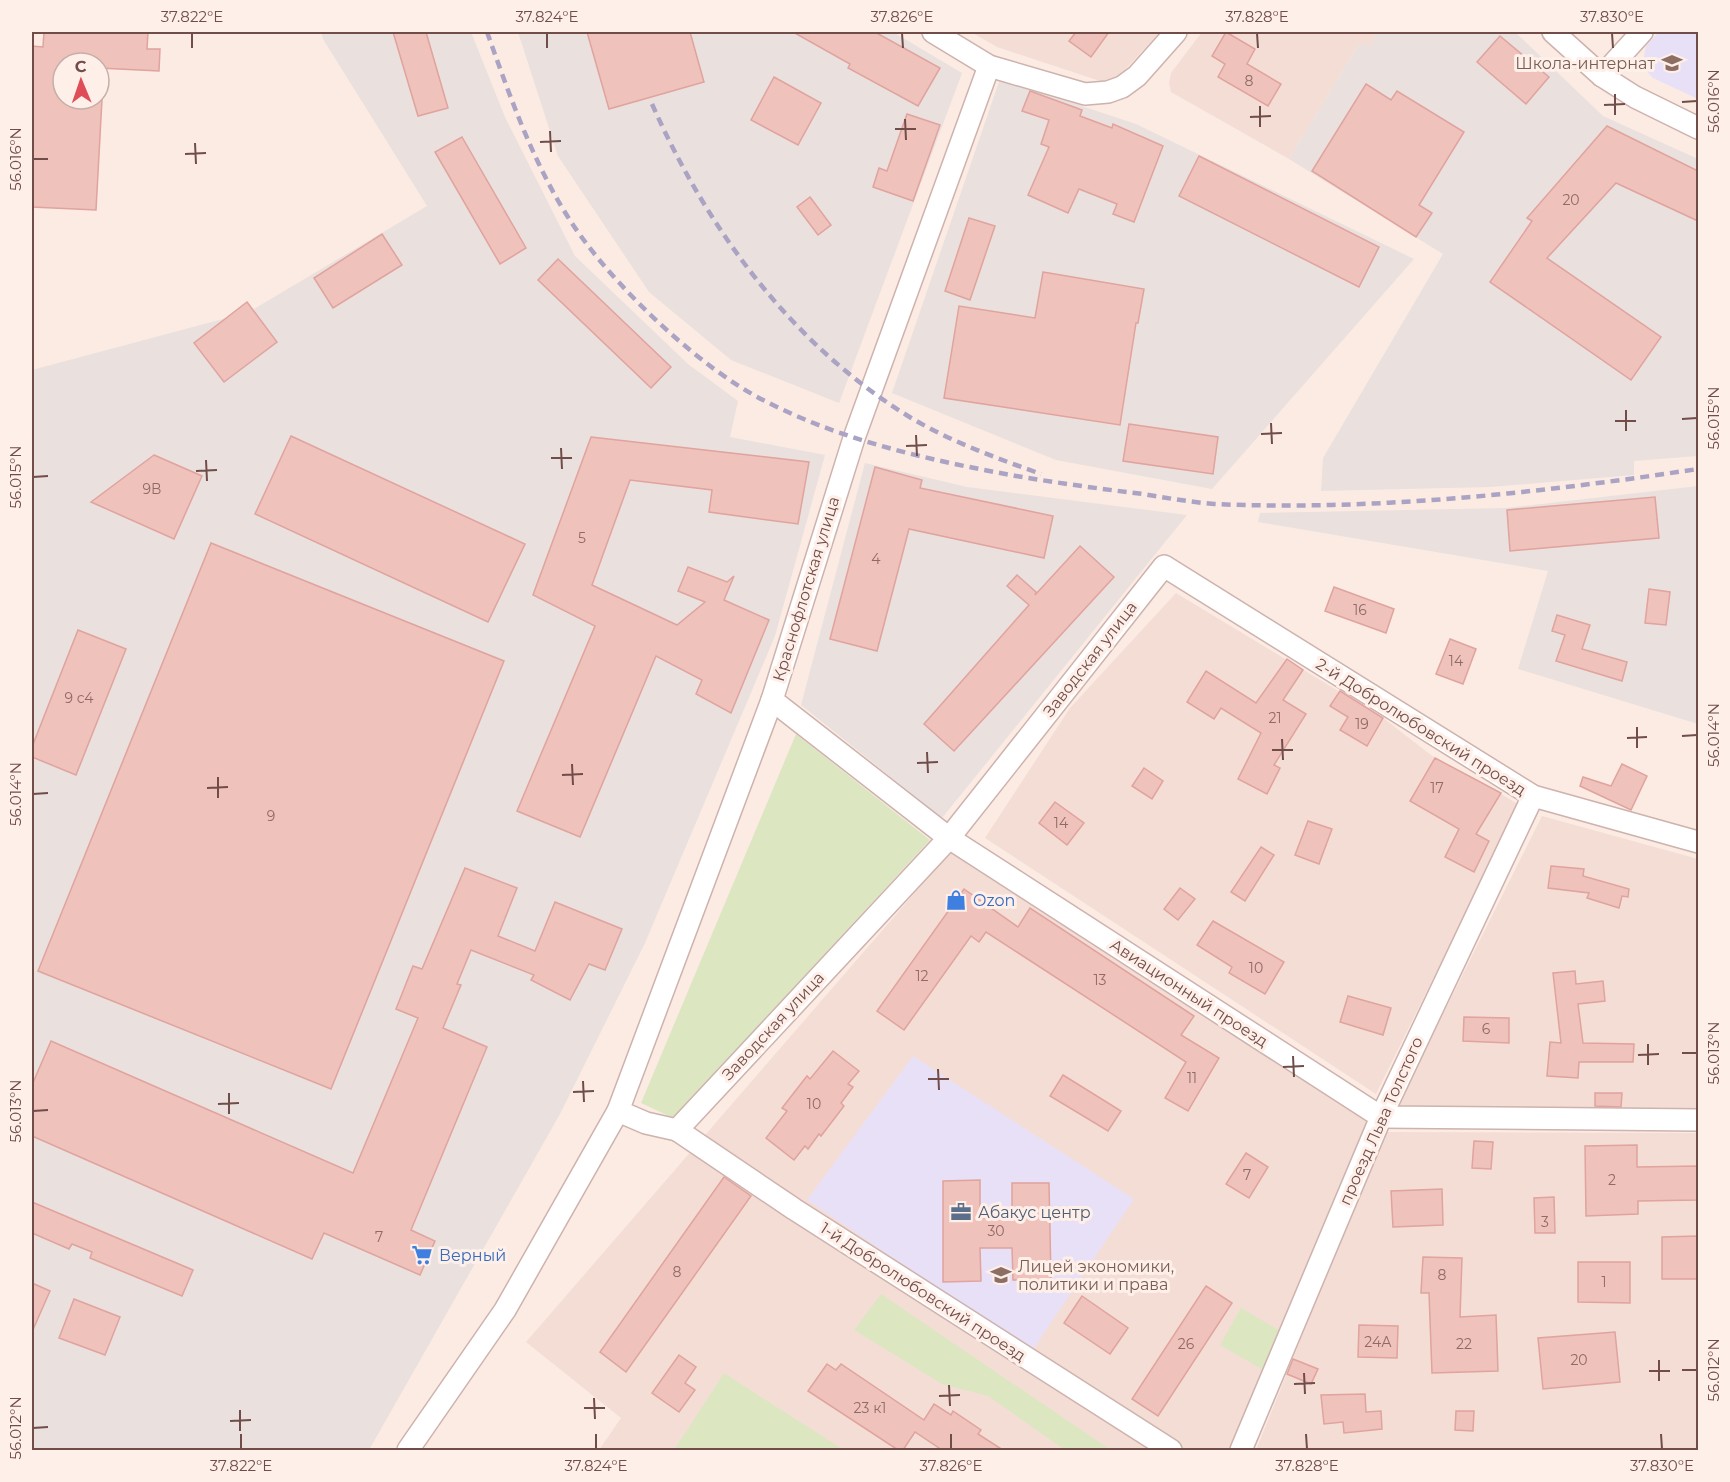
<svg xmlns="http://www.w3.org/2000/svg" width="1730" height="1482" viewBox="0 0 1730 1482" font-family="Montserrat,sans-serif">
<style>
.residential{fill:#f4ddd5}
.industrial{fill:#eae0de}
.education{fill:#e8e0f7}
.green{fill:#dce7c2}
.building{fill:#efc2bc;stroke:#e0a39d;stroke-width:1.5}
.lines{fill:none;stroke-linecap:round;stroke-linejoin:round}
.minor-casing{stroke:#ceb2ad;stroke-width:24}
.minor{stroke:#fff;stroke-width:21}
.rail{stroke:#aba3c3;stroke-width:4.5;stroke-dasharray:9 6;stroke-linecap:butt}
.ticks{fill:none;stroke:#714d4a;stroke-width:2}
.labels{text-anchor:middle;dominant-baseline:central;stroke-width:6;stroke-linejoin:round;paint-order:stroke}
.number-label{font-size:14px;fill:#906a66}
.education-label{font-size:16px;fill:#785e54;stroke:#feefe9;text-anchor:end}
.street-label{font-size:16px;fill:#714d4a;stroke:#feefe9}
.shop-label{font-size:16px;fill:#366cbe;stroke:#feefe9;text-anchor:start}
.service-label{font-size:16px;fill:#4e5e75;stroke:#feefe9;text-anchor:start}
.neatline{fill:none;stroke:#714d4a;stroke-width:2}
.ticks-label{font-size:15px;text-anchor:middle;fill:#714d4a}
</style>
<rect width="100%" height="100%" fill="#fbebe3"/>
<!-- residential -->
<g class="residential">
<polygon points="971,32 1160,32 1120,75 1111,81 1100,81 997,47"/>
<polygon points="1202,32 1375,32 1373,45 1359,44 1289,159 1171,92 1169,83 1171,73"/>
<polygon points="1176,593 1383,718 1435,758 1482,782 1519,805 1376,1094 985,838 1070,708"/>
<polygon points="1542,816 1698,859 1698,1110 1397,1106"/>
<polygon points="951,851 1379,1125 1238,1450 599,1450 621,1418 526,1342"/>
<polygon points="1384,1132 1698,1133 1698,1450 1256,1450"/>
</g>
<!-- industrial -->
<g class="industrial">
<polygon points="321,32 471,32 505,117 575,256 688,364 738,401 730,437 825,455 775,636 645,943 560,1114 369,1450 32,1450 32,370 249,312 427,206 323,39"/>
<polygon points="518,32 893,32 962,73 839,403 731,360 649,292 558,156"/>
<polygon points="1375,32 1515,32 1603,116 1698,159 1698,456 1634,461 1634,475 1490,487 1321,491 1323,458 1443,254 1289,159 1359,44 1373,44"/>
<polygon points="1000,79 1136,124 1414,259 1212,489 1056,460 892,393"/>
<polygon points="865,463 967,487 1187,515 942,818 801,705"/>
<polygon points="1698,486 1698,724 1518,669 1548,571 1258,522 1260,513 1506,508"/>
</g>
<!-- education -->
<g class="education">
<polygon points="1659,32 1698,32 1698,99 1653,78 1645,69 1644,57 1646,46"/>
<polygon points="913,1056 1134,1199 1032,1351 807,1200"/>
</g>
<!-- green -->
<g class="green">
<polygon points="796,734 930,840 673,1118 641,1103"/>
<polygon points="881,1294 1111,1450 1065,1450 988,1396 942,1384 854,1330"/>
<polygon points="1241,1308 1284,1333 1263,1370 1220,1345"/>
<polygon points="724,1373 844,1450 674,1450"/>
</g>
<!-- building -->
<g class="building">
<polygon points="44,32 148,32 147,49 160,49 159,71 99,68 99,63 63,63 61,99 102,99 96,210 32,207 32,46 43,47"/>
<polygon points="393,32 426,32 448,108 418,116"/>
<polygon points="587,32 690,32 704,82 609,109"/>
<polygon points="793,32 875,32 940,68 918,106 848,68 850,64"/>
<polygon points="1076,32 1109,32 1091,57 1069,41"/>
<polygon points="1226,32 1255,49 1247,64 1281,84 1268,106 1218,77 1225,64 1212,56"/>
<polygon points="1500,36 1549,77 1526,104 1477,62"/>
<polygon points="774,77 821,103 798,145 751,120"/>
<polygon points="1366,84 1391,100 1397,91 1464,132 1419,205 1432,213 1416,237 1312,171"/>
<polygon points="1030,91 1082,110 1080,116 1112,128 1113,124 1163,146 1134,222 1113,214 1117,204 1079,189 1068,213 1028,195 1049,147 1041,144 1049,120 1022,111"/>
<polygon points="907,114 940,125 913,201 873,187 879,168 887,171"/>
<polygon points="1607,126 1698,171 1698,221 1616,183 1547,258 1661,337 1631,380 1490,282 1532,221 1527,218"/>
<polygon points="462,137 526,248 500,264 435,152"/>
<polygon points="1199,156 1379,247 1359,287 1179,196"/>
<polygon points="810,197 831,225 818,235 797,207"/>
<polygon points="969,218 995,226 970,300 945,291"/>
<polygon points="382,234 402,265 333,308 314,278"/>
<polygon points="558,259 671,367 651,388 538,280"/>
<polygon points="1043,272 1144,289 1138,323 1136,323 1120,425 944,398 959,306 1035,318"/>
<polygon points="247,302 277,342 224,382 194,343"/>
<polygon points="1129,424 1218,437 1213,474 1123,461"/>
<polygon points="291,436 525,544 488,622 255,514"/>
<polygon points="591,437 809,462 798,524 709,512 712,490 630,480 592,585 677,625 705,602 678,591 688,567 727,582 734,576 724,600 769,620 731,713 696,694 702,680 656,656 580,837 517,811 595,626 533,595"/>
<polygon points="154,455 202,476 174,539 91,502"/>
<polygon points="875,467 922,480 920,488 1053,516 1044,558 909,529 877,651 830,639"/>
<polygon points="1655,497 1659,538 1510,551 1507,510"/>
<polygon points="211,543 504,661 331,1089 38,971"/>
<polygon points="1080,546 1114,577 954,751 924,724 1029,605 1007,586 1017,575 1036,592 1035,595"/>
<polygon points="1334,587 1394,609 1386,633 1325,611"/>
<polygon points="1649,589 1670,592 1666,625 1645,623"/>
<polygon points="1557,615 1590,625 1582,649 1627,662 1622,681 1556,661 1565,635 1552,631"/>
<polygon points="78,630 126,649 76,775 32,757 32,747"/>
<polygon points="1450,639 1476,649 1463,684 1436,674"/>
<polygon points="1287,659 1303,670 1283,700 1306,714 1274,765 1280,768 1267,794 1238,779 1261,733 1221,708 1214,719 1187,702 1206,671 1256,703"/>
<polygon points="1340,691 1383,718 1367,746 1340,730 1348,717 1330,706"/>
<polygon points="1435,758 1501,793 1476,834 1489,841 1474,872 1445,857 1459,829 1410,801"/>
<polygon points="1622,764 1647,776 1631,810 1580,786 1583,777 1611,786"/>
<polygon points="1144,768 1163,781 1152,799 1132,786"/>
<polygon points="1055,802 1084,823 1067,845 1039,823"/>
<polygon points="1308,821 1332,829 1319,864 1295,855"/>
<polygon points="1261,847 1274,855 1245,901 1231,892"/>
<polygon points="1551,866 1584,869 1583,876 1629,889 1628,897 1622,896 1619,908 1587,898 1589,893 1548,888"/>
<polygon points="465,868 517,888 498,936 535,951 555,902 622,929 605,970 589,964 570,1000 531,980 534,975 471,950 457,984 461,985 443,1028 487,1047 411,1230 435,1241 420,1275 324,1233 312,1259 32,1136 32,1085 51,1041 353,1173 418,1018 396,1009 413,966 422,969"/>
<polygon points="1180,888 1195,899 1178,920 1164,909"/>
<polygon points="964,889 1018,927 1030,908 1194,1016 1181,1035 1219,1058 1188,1111 1165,1098 1186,1062 986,932 979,942 971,936 904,1030 877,1011"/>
<polygon points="1213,921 1284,962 1265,994 1229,973 1232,967 1197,945"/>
<polygon points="1575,971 1576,984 1603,981 1605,1001 1578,1004 1583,1043 1634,1044 1633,1062 1579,1062 1578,1078 1547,1076 1550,1042 1561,1043 1553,973"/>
<polygon points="1348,996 1391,1008 1383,1035 1340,1022"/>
<polygon points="1464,1017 1509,1018 1509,1043 1463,1041"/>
<polygon points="833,1051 859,1071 848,1084 853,1087 841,1103 844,1106 821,1136 819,1134 808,1149 805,1146 794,1160 766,1138 787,1111 782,1108 807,1076 810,1079"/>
<polygon points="1063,1075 1121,1111 1108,1131 1050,1096"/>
<polygon points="1595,1093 1622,1093 1621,1107 1595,1106"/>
<polygon points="1474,1141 1493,1142 1491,1169 1472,1168"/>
<polygon points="1637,1145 1637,1167 1698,1166 1698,1200 1638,1201 1638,1214 1586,1216 1585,1146"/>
<polygon points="1246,1153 1268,1167 1249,1198 1226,1184"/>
<polygon points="724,1177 751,1196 626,1372 600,1352"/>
<polygon points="980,1180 980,1218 1012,1217 1012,1183 1049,1183 1051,1280 1013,1280 1012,1248 980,1248 981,1281 943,1282 943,1181"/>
<polygon points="1442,1189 1443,1225 1393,1227 1391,1191"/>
<polygon points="1554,1197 1555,1233 1535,1233 1534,1198"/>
<polygon points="32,1202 193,1270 182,1296 90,1258 92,1252 72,1244 69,1249 32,1233"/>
<polygon points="1698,1236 1698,1279 1662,1279 1662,1237"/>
<polygon points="1423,1257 1462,1258 1460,1317 1496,1315 1498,1371 1432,1373 1429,1293 1421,1293"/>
<polygon points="1578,1262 1630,1262 1630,1303 1578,1302"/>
<polygon points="32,1283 50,1291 32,1332"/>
<polygon points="1206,1286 1232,1303 1158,1416 1132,1399"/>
<polygon points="1082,1296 1128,1328 1110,1354 1064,1323"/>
<polygon points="74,1299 120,1317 105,1355 59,1338"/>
<polygon points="1359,1325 1398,1326 1397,1358 1358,1357"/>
<polygon points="1615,1332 1620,1382 1543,1389 1538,1338"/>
<polygon points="679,1355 696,1367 685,1383 695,1390 679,1412 652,1393"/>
<polygon points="1293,1359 1318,1369 1311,1384 1287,1374"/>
<polygon points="827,1364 836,1370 841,1364 924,1420 934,1404 951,1415 953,1411 981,1430 978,1434 1003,1450 942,1450 915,1432 903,1450 898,1450 808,1391"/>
<polygon points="1365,1394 1366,1412 1381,1411 1382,1429 1344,1433 1343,1422 1324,1424 1321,1395"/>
<polygon points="1456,1411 1474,1411 1473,1431 1455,1430"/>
</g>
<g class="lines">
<!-- minor casing -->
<g class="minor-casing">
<g id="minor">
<polyline points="933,32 989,66 1085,94 1108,92 1122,87 1137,76 1176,32"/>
<polyline points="1553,32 1602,76 1635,97 1698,128"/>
<polyline points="1602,76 1642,32"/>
<polyline points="772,700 949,838 1381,1117 1698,1120"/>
<polyline points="618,1111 646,1123 677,1130 949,838 1164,566 1533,796 1698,842"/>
<polyline points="677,1130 794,1209 1171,1450"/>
<polyline points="408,1450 505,1310 618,1111 772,700 854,438 989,66"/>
<polyline points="1241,1450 1381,1117 1533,796"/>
</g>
</g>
<!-- minor -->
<use href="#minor" class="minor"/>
<!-- rail -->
<g class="rail">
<path d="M487,32C512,102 538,178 583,239C624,295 701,368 763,400C842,441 929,460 1016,476C1058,483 1101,489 1143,494C1167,498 1190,502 1214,504C1376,511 1538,493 1698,469"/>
<path d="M652,104C707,228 790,343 908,416C949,441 996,458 1041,474"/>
</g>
</g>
<!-- ticks -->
<path class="ticks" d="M192,33V48M547,33V48M902,33L903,48M1257,33L1258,48M1612,33L1613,48M1615,94V115M1682,102L1697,101M1604,105L1625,104M1260,106V127M1250,117L1271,116M905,119L906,140M895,129H916M550,131L551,152M540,142L561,141M195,143L196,164M185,154L206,153M33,159H48M1626,410V431M1682,419L1697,418M1615,421H1636M1271,423L1272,444M1261,434L1282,433M916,435L917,456M906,446L927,445M561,448L562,469M551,458H572M206,460L207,481M196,471L217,470M33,477L48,476M1637,727V748M1682,736L1697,735M1627,738L1647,737M1282,739L1283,760M1272,750H1293M927,752L928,773M917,763L938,762M572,764L573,785M562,775L583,774M218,777V798M207,788L228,787M33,794L48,793M1648,1044V1065M1682,1053H1697M1638,1055L1659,1054M1293,1056L1294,1077M1283,1067L1304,1066M938,1069L939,1090M928,1079H949M583,1081L584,1102M573,1092L594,1091M229,1093V1114M218,1104L239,1103M33,1111L48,1110M1659,1360V1381M1682,1370H1697M1649,1371H1670M1304,1373L1305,1394M1294,1384L1315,1383M949,1385L950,1406M939,1396L960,1395M594,1398L595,1419M584,1408H605M240,1410V1431M230,1421L251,1420M33,1428L48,1427M241,1434V1449M596,1434V1449M951,1434V1449M1306,1434L1307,1449M1661,1434L1662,1449"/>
<!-- icons -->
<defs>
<g id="school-bare" transform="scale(1.62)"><path d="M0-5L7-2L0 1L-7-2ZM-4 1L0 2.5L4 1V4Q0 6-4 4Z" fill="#8d6e63" stroke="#feefe9" stroke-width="2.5" paint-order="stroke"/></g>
<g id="shop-bare" transform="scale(1.62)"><path d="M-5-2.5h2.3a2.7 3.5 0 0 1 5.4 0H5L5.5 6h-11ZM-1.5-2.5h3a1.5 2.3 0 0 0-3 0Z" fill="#3f7fe0" stroke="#feefe9" stroke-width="2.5" paint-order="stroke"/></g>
<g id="office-bare" transform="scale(1.62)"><path d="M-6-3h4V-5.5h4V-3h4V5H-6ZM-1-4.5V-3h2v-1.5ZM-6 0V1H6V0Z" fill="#5c6f8a" stroke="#feefe9" stroke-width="2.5" paint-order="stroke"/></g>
<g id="supermarket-bare" transform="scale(1.62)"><path d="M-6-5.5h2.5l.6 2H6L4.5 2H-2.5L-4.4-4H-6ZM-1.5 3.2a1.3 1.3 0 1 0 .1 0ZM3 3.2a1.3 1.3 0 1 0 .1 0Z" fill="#3f7fe0" stroke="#feefe9" stroke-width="2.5" paint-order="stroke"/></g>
</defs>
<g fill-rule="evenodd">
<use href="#school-bare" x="1672" y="63"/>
<use href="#shop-bare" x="956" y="900"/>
<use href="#office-bare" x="961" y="1212"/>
<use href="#supermarket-bare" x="422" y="1255"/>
<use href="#school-bare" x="1001" y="1275"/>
</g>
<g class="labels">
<!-- number labels -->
<g class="number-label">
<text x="1249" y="81">8</text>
<text x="1571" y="200">20</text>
<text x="152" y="489">9В</text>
<text x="582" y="538">5</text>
<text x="876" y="559">4</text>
<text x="1360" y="610">16</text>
<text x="1456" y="661">14</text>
<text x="79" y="698">9 с4</text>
<text x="1275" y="718">21</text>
<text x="1362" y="724">19</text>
<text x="1437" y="788">17</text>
<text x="271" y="816">9</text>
<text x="1061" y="823">14</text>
<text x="1256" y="968">10</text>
<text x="922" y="976">12</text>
<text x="1100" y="980">13</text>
<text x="1486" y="1029">6</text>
<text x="1192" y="1078">11</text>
<text x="814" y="1104">10</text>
<text x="1247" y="1175">7</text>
<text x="1612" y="1180">2</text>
<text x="1545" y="1222">3</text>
<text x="996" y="1231">30</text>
<text x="379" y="1237">7</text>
<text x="677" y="1272">8</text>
<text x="1442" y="1275">8</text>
<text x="1604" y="1282">1</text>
<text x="1378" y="1342">24А</text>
<text x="1186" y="1344">26</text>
<text x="1464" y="1344">22</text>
<text x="1579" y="1360">20</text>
<text x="870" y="1408">23 к1</text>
</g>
<!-- education labels -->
<g class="education-label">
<text x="1655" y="63">Школа-интернат</text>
<text x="1018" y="1266" text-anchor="start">Лицей экономики,<tspan x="1018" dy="18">политики и права</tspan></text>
</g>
<!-- street labels -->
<g class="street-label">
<text transform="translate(806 589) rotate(-73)">Краснофлотская улица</text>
<text transform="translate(1090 659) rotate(-52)">Заводская улица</text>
<text transform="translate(1421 727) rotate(32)">2-й Добролюбовский проезд</text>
<text transform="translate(1189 993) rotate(33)">Авиационный проезд</text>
<text transform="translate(773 1026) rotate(-47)">Заводская улица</text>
<text transform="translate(1381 1121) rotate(-66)">проезд Льва Толстого</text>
<text transform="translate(923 1292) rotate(33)">1-й Добролюбовский проезд</text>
</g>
<!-- shop labels -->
<g class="shop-label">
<text x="973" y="900">Ozon</text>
<text x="439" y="1255">Верный</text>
</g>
<!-- service labels -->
<g class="service-label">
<text x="978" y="1212">Абакус центр</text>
</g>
</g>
<!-- border -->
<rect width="1730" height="1482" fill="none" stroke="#feefe9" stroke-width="66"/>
<!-- north arrow -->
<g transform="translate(81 81) rotate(358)"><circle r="28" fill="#feefe9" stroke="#c6aea9" stroke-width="1.5"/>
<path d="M0-4.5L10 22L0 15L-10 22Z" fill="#df4e58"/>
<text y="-9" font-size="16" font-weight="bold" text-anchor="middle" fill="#714d4a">С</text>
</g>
<rect x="33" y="33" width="1664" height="1416" class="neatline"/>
<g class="ticks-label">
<text x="192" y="22">37.822°E</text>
<text x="547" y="22">37.824°E</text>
<text x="902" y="22">37.826°E</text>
<text x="1257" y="22">37.828°E</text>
<text x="1612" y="22">37.830°E</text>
<text transform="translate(1714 101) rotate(-90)" y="5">56.016°N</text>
<text transform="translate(16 159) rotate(-90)" y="5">56.016°N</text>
<text transform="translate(1714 418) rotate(-90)" y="5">56.015°N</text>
<text transform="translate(16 477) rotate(-90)" y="5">56.015°N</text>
<text transform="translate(1714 735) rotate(-90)" y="5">56.014°N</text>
<text transform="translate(16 794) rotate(-90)" y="5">56.014°N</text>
<text transform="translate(1714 1053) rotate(-90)" y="5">56.013°N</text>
<text transform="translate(16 1111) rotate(-90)" y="5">56.013°N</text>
<text transform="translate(1714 1370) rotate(-90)" y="5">56.012°N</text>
<text transform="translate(16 1428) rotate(-90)" y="5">56.012°N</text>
<text x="241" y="1471">37.822°E</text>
<text x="596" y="1471">37.824°E</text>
<text x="951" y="1471">37.826°E</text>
<text x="1307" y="1471">37.828°E</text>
<text x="1662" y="1471">37.830°E</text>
</g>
</svg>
